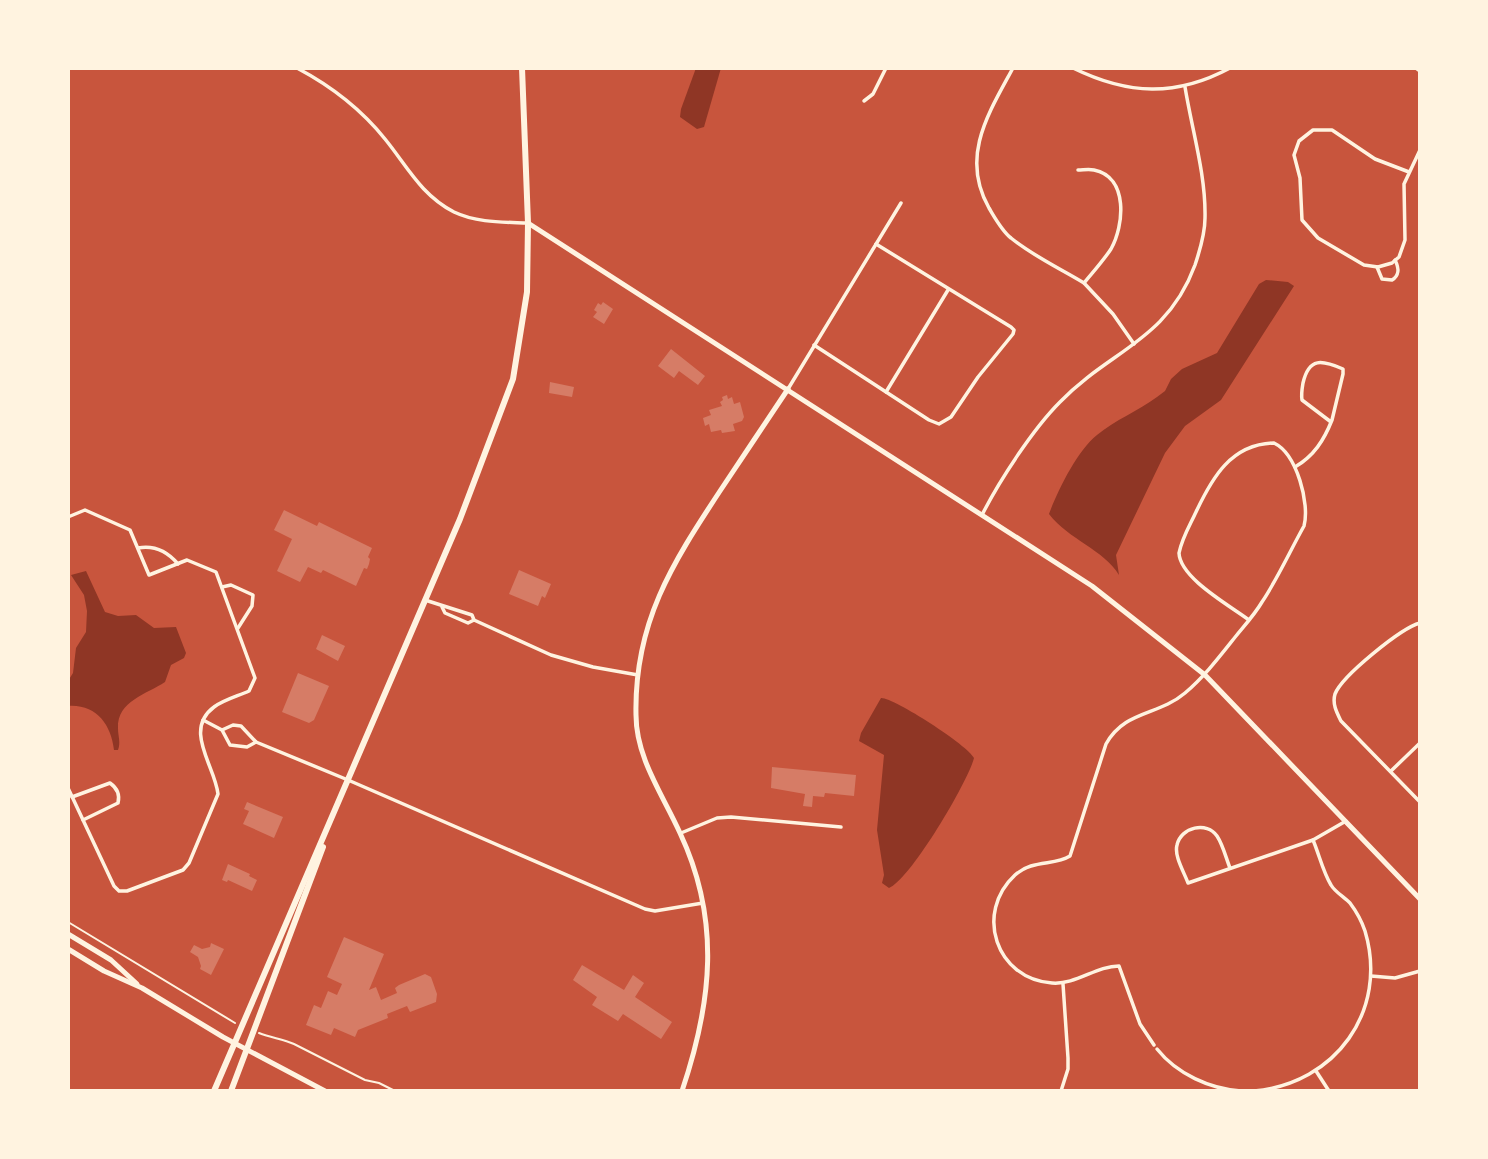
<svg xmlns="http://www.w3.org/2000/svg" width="1488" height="1159" viewBox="0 0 1488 1159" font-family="Bitter,serif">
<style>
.water{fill:#8f3625}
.building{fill:#d67c66}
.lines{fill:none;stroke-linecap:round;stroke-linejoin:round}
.path{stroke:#fff3e0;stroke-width:2}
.minor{stroke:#fff3e0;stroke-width:3.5}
.tertiary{stroke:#fff3e0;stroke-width:5}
.secondary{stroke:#fff3e0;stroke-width:5}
.primary{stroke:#fff3e0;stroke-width:6}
</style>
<rect width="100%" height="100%" fill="#c8553d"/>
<!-- water -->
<g class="water">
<polygon points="696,68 721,68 704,127 697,129 680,117 681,109"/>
<path d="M1266,280L1288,282L1294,286L1221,400L1185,426L1165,453L1116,555L1119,575C1103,549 1069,540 1049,514C1058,490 1077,451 1097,435C1115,420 1138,411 1157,397L1165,391L1171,379L1182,369L1217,353L1259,284Z"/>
<path d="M86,571L105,612L118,616L136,615L154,628L176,627L186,653L184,658L171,665L165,682C147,694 117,701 118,728C118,737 121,742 118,750H114C111,724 96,704 68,706V681L73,673L76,648L86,632L87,611L84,595L71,575Z"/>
<path d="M881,698C893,697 969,746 974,758C968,782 910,880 889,888L882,883L884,875L877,830L884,755L859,741L861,733Z"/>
</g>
<!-- building -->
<g class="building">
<polygon points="603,302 613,309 604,324 593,317 597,312 594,310 598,303 601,305"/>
<polygon points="671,349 705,376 698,385 679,371 674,378 658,366"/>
<polygon points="550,382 574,387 572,397 549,393"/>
<polygon points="727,395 728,399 732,397 734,404 740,402 744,417 742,421 733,424 735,431 722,433 721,430 711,432 709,424 705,426 703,418 711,415 709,410 722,406 720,402 723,400 722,397"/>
<polygon points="284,510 317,526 319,522 372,548 368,557 370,559 369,564 367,569 364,568 356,586 323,570 321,573 308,567 300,582 277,571 292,539 274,530"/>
<polygon points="519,570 551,584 545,598 542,596 538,606 509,594"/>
<polygon points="322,635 345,646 338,661 316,649"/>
<polygon points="298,673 329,686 314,720 309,723 282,712"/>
<polygon points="772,767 856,775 854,796 825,793 824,797 813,796 812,807 803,806 805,794 771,788"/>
<polygon points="247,802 283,817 274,838 243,824 249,811 244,809"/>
<polygon points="228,864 250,874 249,876 257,880 252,891 228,880 227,882 222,880"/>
<polygon points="344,937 384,954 369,990 376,987 381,1000 397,993 395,988 399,985 425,974 431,977 437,994 436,1002 410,1012 407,1006 387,1014 388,1018 358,1030 355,1037 334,1028 331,1035 306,1025 314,1005 321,1008 328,991 337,995 342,984 327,977"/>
<polygon points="211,943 224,949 211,975 200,969 201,966 198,957 190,952 194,945 202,949 210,947"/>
<polygon points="582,965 624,990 633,975 644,983 635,997 672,1022 661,1039 623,1014 618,1021 592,1005 597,997 573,980"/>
</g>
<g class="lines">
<!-- path -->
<g class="path">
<polyline points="68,922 235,1023"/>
<path d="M259,1033C272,1038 283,1039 294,1044L365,1080L379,1083L395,1091"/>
</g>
<!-- minor -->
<g class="minor">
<path d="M297,68C331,86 361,109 385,139C407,166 421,195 454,212C477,223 503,222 528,223"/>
<path d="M1013,68C988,114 960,157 989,208C995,218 1002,231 1011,238C1033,256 1061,269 1084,283L1113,314L1134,344"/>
<path d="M1073,68C1128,95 1176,97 1230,68"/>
<polyline points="1416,68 1420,71"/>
<polyline points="864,101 873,94 886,68"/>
<path d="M1078,170C1083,170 1089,169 1094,170C1129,177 1124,226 1111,249C1103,261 1093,272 1084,283"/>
<polyline points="1409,172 1375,159 1332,130 1313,130 1299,141 1294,155 1300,178 1302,220 1318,238 1364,265 1378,267 1392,263 1399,257 1405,240 1404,184 1420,150"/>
<path d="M1377,267L1382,279L1392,280C1400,275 1399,268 1395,260"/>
<polyline points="814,345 929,420 939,424 951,417 978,377 1013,334 1014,330 1011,327 876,244"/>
<polyline points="788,389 901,203"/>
<polyline points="886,392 948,290"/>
<path d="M1295,467C1314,456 1324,440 1332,420L1343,374V369C1322,360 1309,357 1303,383C1302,389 1301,394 1302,400L1331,422"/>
<path d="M982,515C999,481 1033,429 1060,402C1110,350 1167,341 1195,265C1200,250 1205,234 1205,218C1206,175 1192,130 1185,87"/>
<path d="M68,517L85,510L130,530L149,575L187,560L216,572L255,678L249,691C238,696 223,700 214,707C183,730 215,766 218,794L189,863L183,870L127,891H119L114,886L68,788"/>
<path d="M138,548C154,545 167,551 178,564"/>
<polyline points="222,587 231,585 253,595 252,606 238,628"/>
<polyline points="425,600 472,615 474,620 551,655 593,667 638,675"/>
<polyline points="442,607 445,613 468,623 474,620"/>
<path d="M1420,623C1401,628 1342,676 1335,694C1332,704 1337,713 1341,721L1420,802"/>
<polyline points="203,720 222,730 230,745 247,747 256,742"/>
<polyline points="222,730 233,725 241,726 256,742 348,780 645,909 655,911 703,903"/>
<polyline points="1391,771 1420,743"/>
<path d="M72,797L110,783C117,788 120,795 118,803L83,820"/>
<polyline points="681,833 717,818 731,817 841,827"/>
<path d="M1230,868C1226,858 1223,845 1217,836C1207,821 1181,827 1177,845C1174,856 1184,872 1188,883L1313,840L1346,821"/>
<polyline points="1371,976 1395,978 1420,971"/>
<path d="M1154,1045L1140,1024L1119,966C1096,966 1076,985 1052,983C996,979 974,913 1015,875C1033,859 1054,866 1070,856L1106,744C1125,710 1158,716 1185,693C1205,676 1220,656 1236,636C1245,625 1255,614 1262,602C1278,578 1290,551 1304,526C1310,504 1297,454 1274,443C1231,444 1212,478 1196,512C1190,525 1182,538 1179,553C1180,578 1229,605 1249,620"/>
<path d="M1157,1049C1177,1074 1210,1089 1241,1091"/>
<polyline points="1316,1071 1329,1091"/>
<polyline points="1061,1091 1068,1069 1068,1058 1063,984"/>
<path d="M1254,1091C1335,1084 1389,1011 1365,931C1362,922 1356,911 1350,903C1344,897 1335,892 1331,885C1323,872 1319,854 1313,840"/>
</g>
<!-- tertiary -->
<g class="tertiary">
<polyline points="528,223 1092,586 1205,675 1420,899"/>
<path d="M682,1091C712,1002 721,920 680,833C663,795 636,758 636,715C634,623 672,564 720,491C743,457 765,423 788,389"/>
</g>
<!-- secondary -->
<g class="secondary">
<polyline points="68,934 111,960 137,984"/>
<polyline points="68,949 104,971 142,988 223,1037 325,1091"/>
</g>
<!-- primary -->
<g class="primary">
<polyline points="214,1091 460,519 513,379 527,292 528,223 522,68"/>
<polyline points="231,1091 323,847"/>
</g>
</g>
<!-- border -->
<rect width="1488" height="1159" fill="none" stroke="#fff3e0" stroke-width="140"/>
</svg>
